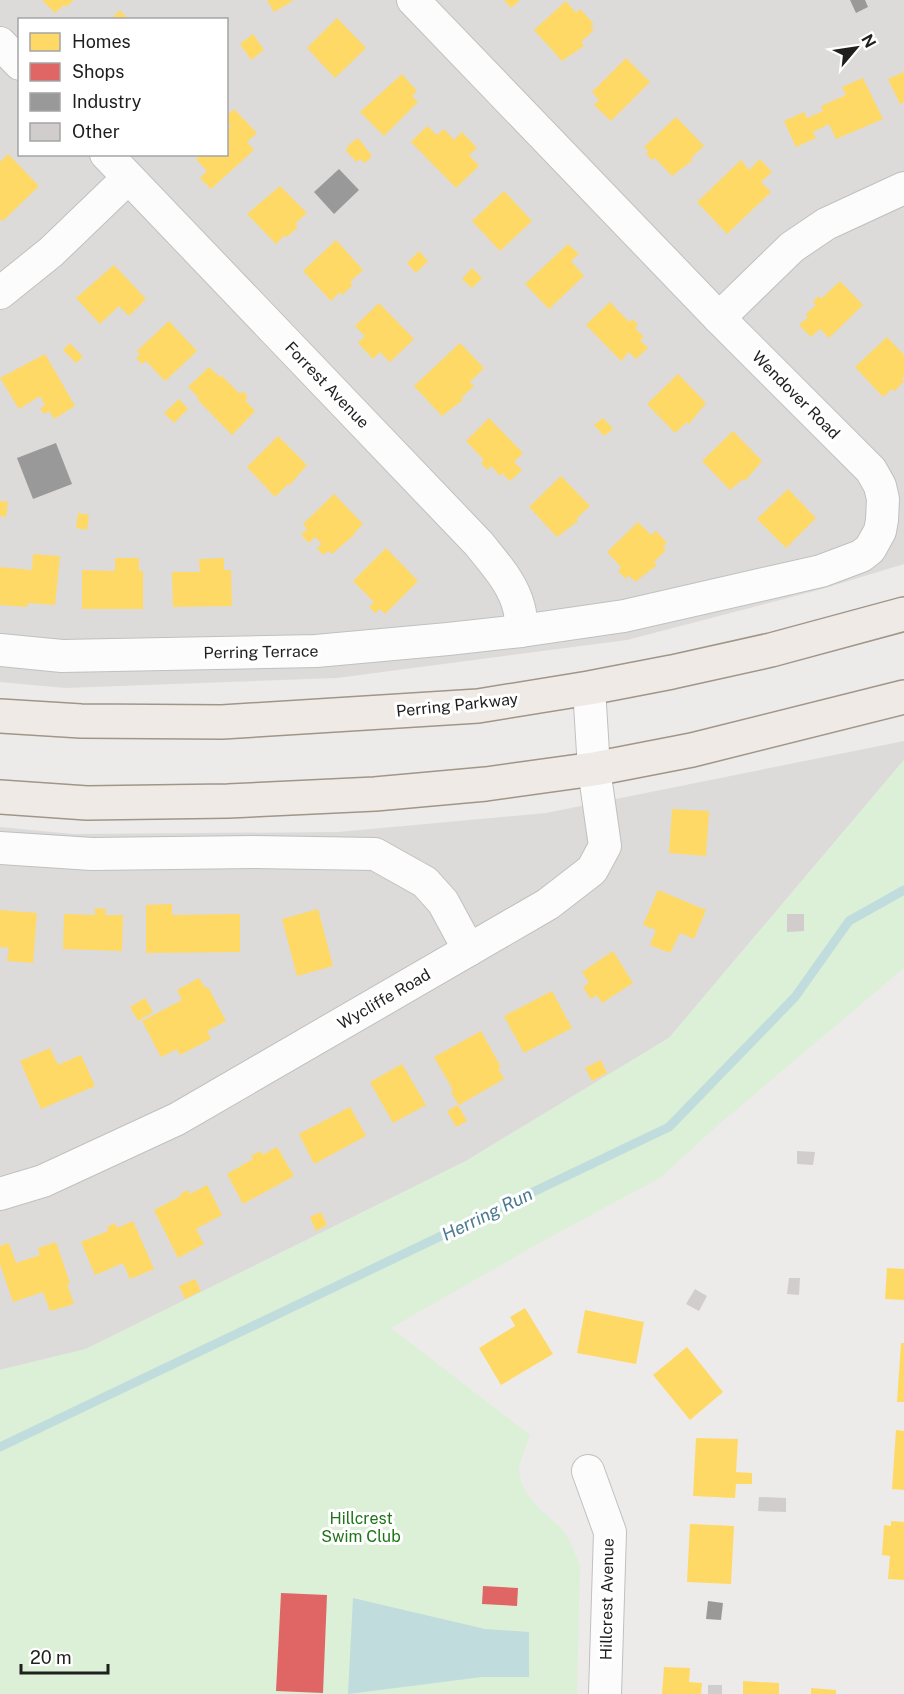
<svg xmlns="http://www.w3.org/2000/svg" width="904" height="1694" viewBox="0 0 904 1694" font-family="'Public Sans',sans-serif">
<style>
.residential{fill:#dcdbda;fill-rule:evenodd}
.park{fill:#dbf0d7}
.water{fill:#c0dcdd}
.homes{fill:#ffd966}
.shops{fill:#e06666}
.industry{fill:#999}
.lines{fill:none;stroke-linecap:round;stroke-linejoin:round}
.stream{stroke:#c0dcdd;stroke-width:9}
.building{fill:#d0cdcc}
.minor-casing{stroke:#c0c0bf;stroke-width:34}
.major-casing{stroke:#a19588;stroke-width:36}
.minor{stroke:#fcfcfc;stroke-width:32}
.major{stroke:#f0eae6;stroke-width:33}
.labels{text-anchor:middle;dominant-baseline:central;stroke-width:6;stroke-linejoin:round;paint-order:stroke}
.street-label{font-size:16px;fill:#1f1f1f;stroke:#fff}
.park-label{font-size:16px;fill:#1e7417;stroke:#fff}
.water-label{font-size:18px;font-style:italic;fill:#4b7990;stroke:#fff}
</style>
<rect width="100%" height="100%" fill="#edebe9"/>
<!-- residential -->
<g class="residential">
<path d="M0,0H904V564L822,589L627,640L337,678L65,688L0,682ZM20,20H226V154H20Z"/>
<polygon points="904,741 904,760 669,1038 466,1161 86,1349 0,1370 0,827 73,834 338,832 546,813"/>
</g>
<!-- park -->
<polygon class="park" points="904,760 904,968 717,1126 660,1178 543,1241 391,1328 530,1435 519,1466 521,1482 529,1497 541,1510 560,1527 568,1537 580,1565 577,1694 0,1694 0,1370 86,1349 466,1161 669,1038"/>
<!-- water -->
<polygon class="water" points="353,1598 485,1629 529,1632 529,1677 482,1677 348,1694"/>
<!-- homes -->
<g class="homes">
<polygon points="42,0 74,0 66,7 64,5 55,13"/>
<polygon points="267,0 294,0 274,12"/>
<polygon points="504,0 520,0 511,8"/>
<polygon points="566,1 576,13 580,9 594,24 590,27 594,30 581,42 584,46 562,61 534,30"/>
<polygon points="120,10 129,20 110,20"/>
<polygon points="337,18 366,48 335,78 307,48"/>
<polygon points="253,34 264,50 251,60 240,44"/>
<polygon points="626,58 650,82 611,121 594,105 599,100 592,92"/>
<polygon points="904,72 904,102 900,104 888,79"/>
<polygon points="402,74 417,91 412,96 418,102 384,136 360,112"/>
<polygon points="863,78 883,119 836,139 829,124 813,132 816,138 796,147 784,121 804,112 807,118 823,111 821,106 846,95 842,87"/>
<polygon points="234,109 257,133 247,142 254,150 211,189 200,178 207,171 196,159 201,154 226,154 226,130 231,126 226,121 226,116"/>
<polygon points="676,117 704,146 691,158 693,160 672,176 655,158 652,160 646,154 649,152 644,147"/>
<polygon points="427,126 437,135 444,129 454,140 462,132 477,148 469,155 479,166 456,188 411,142"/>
<polygon points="358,138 372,156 365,163 360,159 357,162 345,150 349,147 348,145"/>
<polygon points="8,154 39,186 3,221 2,219 0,221 0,162"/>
<polygon points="760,159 772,172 761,182 771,192 727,234 697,202 741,160 749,170"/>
<polygon points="280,186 307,213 295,224 298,227 287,237 285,235 276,244 247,214"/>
<polygon points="504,191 532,221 500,251 472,221"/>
<polygon points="336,240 363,270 350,282 353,285 342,295 340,292 331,301 303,271"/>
<polygon points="568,244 579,254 571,261 584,276 549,309 525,284"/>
<polygon points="419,251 428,261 416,273 407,263"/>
<polygon points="114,265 146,299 129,316 119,306 100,324 76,298"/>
<polygon points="472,268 482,278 472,288 462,279"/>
<polygon points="840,281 863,305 829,338 820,329 811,337 799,325 808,317 806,314 816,305 813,302 818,296 821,299"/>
<polygon points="610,302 629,322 633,319 638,325 635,328 644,337 640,340 648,348 636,359 629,352 621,361 586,325"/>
<polygon points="379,303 414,339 390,362 380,352 373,359 358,343 365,336 355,326"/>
<polygon points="169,321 197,351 165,381 146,361 142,364 136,358 140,355 137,351"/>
<polygon points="887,337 904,355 904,377 902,379 904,381 895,391 892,389 883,397 855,367"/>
<polygon points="70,343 83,357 76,363 63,350"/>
<polygon points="460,343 484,368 470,382 474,386 461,398 463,400 442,416 414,386"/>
<polygon points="45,354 75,406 54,419 49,411 44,414 40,408 45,405 40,396 19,409 0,378"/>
<polygon points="209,367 220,377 222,376 240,394 243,391 248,397 245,400 255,411 232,435 197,399 199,398 188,387"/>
<polygon points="678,374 706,403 689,424 687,422 675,433 647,404"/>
<polygon points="179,399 188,409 174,423 164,413"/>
<polygon points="489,418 523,453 514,462 522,470 510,481 502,473 500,476 491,466 487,470 481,463 484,460 466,441"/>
<polygon points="603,418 613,429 604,436 594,425"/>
<polygon points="733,431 762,461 745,481 743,479 730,490 702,461"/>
<polygon points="278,436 307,465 290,485 288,484 275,497 247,467"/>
<polygon points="561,476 590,506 577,518 578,521 557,537 529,507"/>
<polygon points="788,489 816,518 786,548 757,519"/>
<polygon points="334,494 363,524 354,533 355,534 332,554 328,551 323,555 317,548 322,544 315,537 309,543 301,535 307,529 303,524"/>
<polygon points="0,501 8,502 6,517 0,516"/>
<polygon points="78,513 89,515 87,530 76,528"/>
<polygon points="638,522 651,535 656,531 667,543 663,547 666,550 654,562 657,565 635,582 629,575 626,579 618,571 621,567 607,552"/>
<polygon points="386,548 418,581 385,614 380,609 375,613 369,607 374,602 353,581"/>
<polygon points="33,554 60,556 55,605 28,603 27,607 0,605 0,567 32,570"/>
<polygon points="115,558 139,558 139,571 143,571 143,609 82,609 82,570 115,571"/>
<polygon points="224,558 224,570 231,570 232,606 173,607 172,572 200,572 199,559"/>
<polygon points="672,809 709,811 706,856 669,853"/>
<polygon points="658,890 706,910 694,939 680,933 670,953 650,945 656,930 643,925"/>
<polygon points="172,904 172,915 240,914 240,952 146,953 146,905"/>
<polygon points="95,908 106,909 105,915 123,915 122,951 63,949 64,914 95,915"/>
<polygon points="318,909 333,966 297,976 282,919"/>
<polygon points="0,910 37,913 33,963 7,961 9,948 0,947"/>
<polygon points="613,951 633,983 602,1003 597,995 591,999 583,987 589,983 582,972"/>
<polygon points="199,978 205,988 208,987 226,1021 207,1031 211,1039 180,1055 177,1049 161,1057 142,1021 182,1000 177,990"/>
<polygon points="552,991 572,1028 524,1053 504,1016"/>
<polygon points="145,998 153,1012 138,1021 130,1007"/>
<polygon points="481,1031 501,1067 498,1068 504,1079 459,1105 451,1092 453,1090 434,1057"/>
<polygon points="50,1048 58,1065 81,1055 95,1086 41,1109 20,1061"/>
<polygon points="601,1060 607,1073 592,1081 585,1068"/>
<polygon points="402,1064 426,1105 393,1123 370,1082"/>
<polygon points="458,1105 467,1121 456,1127 447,1111"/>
<polygon points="350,1107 366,1136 314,1164 299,1134"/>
<polygon points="277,1147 294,1176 243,1204 227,1174 253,1159 251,1156 260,1151 262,1155"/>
<polygon points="207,1185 222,1215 196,1229 204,1244 178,1258 154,1210 181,1196 180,1194 188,1190 190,1194"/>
<polygon points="321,1212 327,1225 316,1231 310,1217"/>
<polygon points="133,1221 154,1269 130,1279 123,1263 95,1275 81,1242 108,1231 107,1227 115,1223 117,1228"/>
<polygon points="56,1242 70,1283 67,1284 74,1304 50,1311 43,1292 13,1302 0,1264 0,1246 9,1243 16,1263 40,1255 38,1248"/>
<polygon points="887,1268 904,1269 904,1300 885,1299"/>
<polygon points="195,1279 201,1291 185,1299 179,1286"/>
<polygon points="525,1308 553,1354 501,1385 479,1348 515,1326 510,1317"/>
<polygon points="585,1310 644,1322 636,1364 577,1353"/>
<polygon points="901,1343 904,1343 904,1402 897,1402"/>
<polygon points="687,1347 723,1392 690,1420 653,1375"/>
<polygon points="896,1430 904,1431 904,1490 892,1489"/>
<polygon points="696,1438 738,1439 736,1472 752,1473 752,1484 736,1484 735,1498 693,1496"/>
<polygon points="891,1521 904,1522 904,1580 888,1579 890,1556 882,1555 884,1525 891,1526"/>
<polygon points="690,1524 734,1526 731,1584 687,1582"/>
<polygon points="664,1667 690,1668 689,1682 702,1683 701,1694 662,1694"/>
<polygon points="743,1681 779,1683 779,1694 743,1694"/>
<polygon points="811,1688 836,1690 836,1694 811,1694"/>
</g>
<!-- shops -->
<g class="shops">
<polygon points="483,1586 518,1588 517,1606 482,1604"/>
<polygon points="281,1593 327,1595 323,1693 276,1691"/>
</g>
<!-- industry -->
<g class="industry">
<polygon points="850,0 865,0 868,7 856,13"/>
<polygon points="339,169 359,190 334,214 314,192"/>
<polygon points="56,443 72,484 33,499 17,458"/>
<polygon points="708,1601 723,1603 721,1620 706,1619"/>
</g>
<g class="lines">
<!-- stream -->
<polyline class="stream" points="0,1447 669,1127 795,997 849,921 904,890"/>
</g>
<!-- building -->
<g class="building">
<polygon points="787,914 804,914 804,931 787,932"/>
<polygon points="797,1151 815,1152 813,1165 797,1164"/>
<polygon points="789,1278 800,1278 799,1295 787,1294"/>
<polygon points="695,1289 707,1296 699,1311 686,1304"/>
<polygon points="759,1497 786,1498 786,1512 758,1511"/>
<rect x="708" y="1685" width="14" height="9"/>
</g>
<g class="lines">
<!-- minor casing -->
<g class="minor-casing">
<g id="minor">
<polyline points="0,43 20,64"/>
<path d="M106,154L479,544C494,563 513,583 519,608C521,615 521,623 521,631"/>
<polyline points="0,293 51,252 128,178"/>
<polyline points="719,318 792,247 826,224 904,188"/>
<polyline points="0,650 62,656 316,651 448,639 521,631 624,616 821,571 861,556 870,549 880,531 882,520 883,499 880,486 871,470 719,318 413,0"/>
<polyline points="0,848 92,854 254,852 375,854 425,882 443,902 469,950"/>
<polyline points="0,1194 43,1181 177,1119 548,904 592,870 605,846 594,769 589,688"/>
<polyline points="588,1471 610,1532 605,1694"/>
</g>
</g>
<!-- major casing -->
<g class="major-casing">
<g id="major">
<polyline points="0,716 81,721 222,722 478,706 589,688 672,672 771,650 904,614"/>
<polyline points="0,797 87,803 228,801 375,794 486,784 594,769 692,750 904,697"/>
</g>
</g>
<!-- minor -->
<use href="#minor" class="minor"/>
<!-- major -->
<use href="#major" class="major"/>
</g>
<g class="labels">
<!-- street labels -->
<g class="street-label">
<text transform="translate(327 385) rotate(46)">Forrest Avenue</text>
<text transform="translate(796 395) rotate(45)">Wendover Road</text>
<text transform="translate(261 652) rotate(-1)">Perring Terrace</text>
<text transform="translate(457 705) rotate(-6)">Perring Parkway</text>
<text transform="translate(384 999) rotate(-30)">Wycliffe Road</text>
<text transform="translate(607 1599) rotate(-89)">Hillcrest Avenue</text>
</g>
<!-- park labels -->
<g class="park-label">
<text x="361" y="1518">Hillcrest<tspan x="361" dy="18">Swim Club</tspan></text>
</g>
<!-- water labels -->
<g class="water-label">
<text transform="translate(487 1214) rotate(-26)">Herring Run</text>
</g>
</g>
<!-- legend -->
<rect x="18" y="18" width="210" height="138" fill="#ffffff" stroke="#a5a5a5" stroke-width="1.5"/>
<rect x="30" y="33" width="30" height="18" fill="#ffd966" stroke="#a5a5a5" stroke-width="1.5"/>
<text x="72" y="48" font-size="18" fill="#1f1f1f">Homes</text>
<rect x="30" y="63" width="30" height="18" fill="#e06666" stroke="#a5a5a5" stroke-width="1.5"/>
<text x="72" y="78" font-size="18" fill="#1f1f1f">Shops</text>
<rect x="30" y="93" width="30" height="18" fill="#999999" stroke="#a5a5a5" stroke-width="1.5"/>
<text x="72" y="108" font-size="18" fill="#1f1f1f">Industry</text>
<rect x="30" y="123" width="30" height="18" fill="#d0cdcc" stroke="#a5a5a5" stroke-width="1.5"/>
<text x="72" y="138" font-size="18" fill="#1f1f1f">Other</text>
<!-- north arrow -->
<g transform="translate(856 48) rotate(61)" stroke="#ffffff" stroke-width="4.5" paint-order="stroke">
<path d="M0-4.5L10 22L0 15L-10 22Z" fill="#1f1f1f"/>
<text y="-9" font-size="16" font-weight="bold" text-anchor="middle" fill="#1f1f1f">N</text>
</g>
<!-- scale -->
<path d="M21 1664v9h87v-9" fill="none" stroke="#1f1f1f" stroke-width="3"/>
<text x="30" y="1664" font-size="18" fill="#1f1f1f" stroke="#ffffff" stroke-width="4.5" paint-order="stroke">20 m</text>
</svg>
